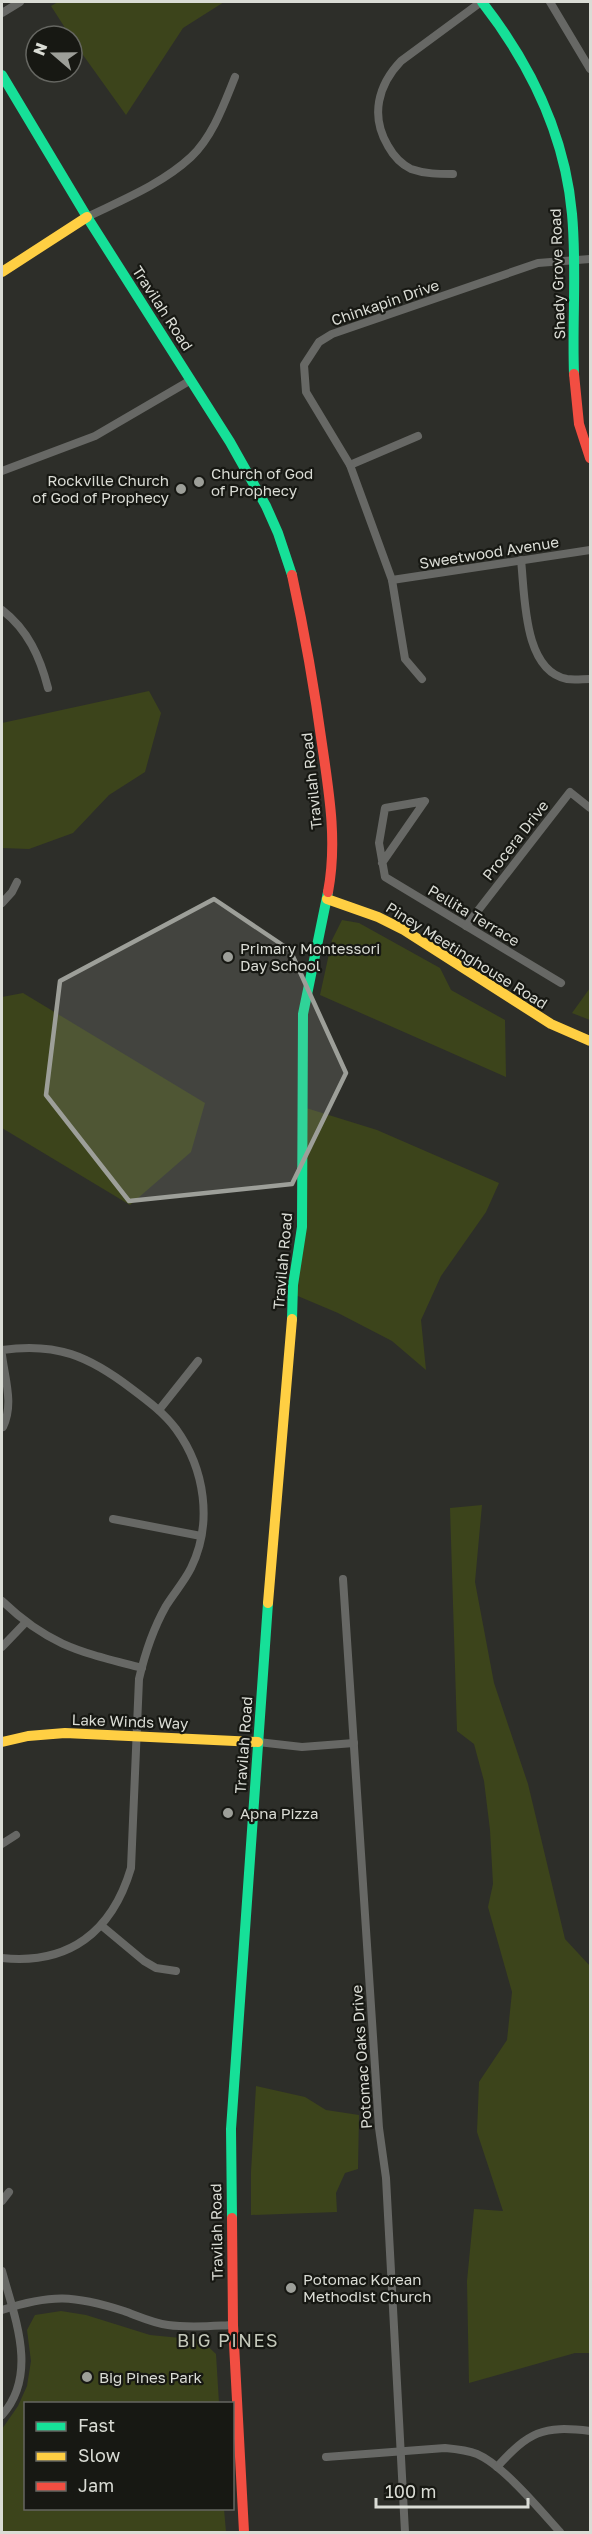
<svg xmlns="http://www.w3.org/2000/svg" width="592" height="2534" viewBox="0 0 592 2534" font-family="'Golos Text',sans-serif">
<style>
.green{fill:#3c441b}
.lines{fill:none;stroke-linecap:round;stroke-linejoin:round}
.street{stroke:#676865;stroke-width:8}
.fast{stroke:#16e098;stroke-width:10}
.slow{stroke:#ffcf43;stroke-width:10}
.jam{stroke:#f24e42;stroke-width:10}
.marked{fill:#9d9f99;fill-opacity:0.2;stroke:#9d9f99;stroke-width:4.5;stroke-linejoin:round}
.poi-dot{fill:#9d9f99;stroke:#171813;stroke-width:2}
.labels{text-anchor:middle;dominant-baseline:central;stroke-width:4.5;stroke-linejoin:round;paint-order:stroke}
.street-label{font-size:15px;fill:#dadcd5;stroke:#171813}
.poi-label{font-size:15px;fill:#dadcd5;stroke:#171813;text-anchor:start}
.quarter-label{font-size:18px;letter-spacing:1.5px;fill:#c5c9bb;stroke:#171813}
</style>
<rect width="100%" height="100%" fill="#2d2e29"/>
<!-- green -->
<g class="green">
<polygon points="58,2 224,2 183,28 126,115 78,48 51,6"/>
<polygon points="149,691 161,713 145,772 109,795 73,833 29,849 2,848 2,723"/>
<polygon points="342,920 359,923 440,968 451,990 505,1020 506,1077 320,995 332,940"/>
<polygon points="590,988 590,1020 572,1013"/>
<polygon points="23,993 205,1103 191,1152 130,1205 2,1128 2,997"/>
<polygon points="303,1107 377,1130 499,1183 486,1212 441,1276 421,1320 426,1370 392,1341 338,1313 293,1294 302,1227"/>
<polygon points="482,1505 475,1582 494,1683 528,1784 565,1939 590,1966 590,2353 575,2353 469,2383 467,2281 474,2209 503,2211 477,2132 479,2082 507,2040 512,1992 488,1907 493,1884 490,1830 484,1781 474,1744 457,1731 450,1508"/>
<polygon points="256,2086 305,2097 326,2110 359,2115 358,2169 345,2173 336,2193 337,2212 251,2215 251,2172"/>
<polygon points="61,2311 86,2315 150,2335 201,2340 216,2354 219,2403 26,2404 26,2508 224,2509 226,2532 2,2532 2,2429 18,2406 27,2386 31,2361 27,2330 35,2315"/>
</g>
<g class="lines">
<!-- street -->
<g class="street">
<polyline points="550,2 590,69"/>
<polyline points="2,13 20,2"/>
<path d="M453,174C439,174 425,174 411,169C401,164 393,155 388,146C370,116 378,85 401,61L481,2"/>
<path d="M87,217C122,200 162,184 191,157C213,136 224,104 235,77"/>
<polyline points="350,465 418,436"/>
<polyline points="2,471 95,436 191,380"/>
<path d="M521,560C525,595 523,671 567,679C574,680 583,679 590,679"/>
<polyline points="392,580 590,550"/>
<path d="M2,610C28,630 40,657 48,688"/>
<polyline points="422,679 405,659 392,580 350,465 306,392 304,365 319,342 332,334 538,263 590,259"/>
<polyline points="382,863 425,801 385,808 379,843 385,877 561,983"/>
<polyline points="2,903 12,892 17,882"/>
<polyline points="466,926 570,792 590,808"/>
<path d="M2,1350C56,1342 89,1356 132,1389C148,1401 164,1413 176,1429C205,1469 213,1523 191,1568C184,1582 174,1593 166,1606C153,1629 145,1653 139,1679L131,1868C112,1932 69,1965 2,1958"/>
<path d="M2,1355C5,1380 14,1404 3,1427"/>
<polyline points="159,1410 198,1361"/>
<polyline points="113,1519 201,1536"/>
<polyline points="343,1579 379,2128 386,2178 405,2532"/>
<path d="M2,1601C49,1646 81,1652 142,1668"/>
<polyline points="2,1647 25,1623"/>
<polyline points="258,1742 302,1747 354,1743"/>
<polyline points="2,1844 16,1835"/>
<polyline points="102,1926 144,1961 156,1968 176,1971"/>
<polyline points="2,2201 9,2192"/>
<path d="M2,2271C14,2316 39,2374 2,2415"/>
<path d="M2,2310C51,2294 74,2295 124,2311C138,2316 153,2323 168,2325C189,2328 211,2326 233,2325"/>
<path d="M326,2457L445,2448C456,2449 467,2450 477,2454C503,2465 541,2511 560,2532"/>
<path d="M497,2467C529,2432 542,2425 590,2431"/>
</g>
<!-- fast -->
<g class="fast">
<path d="M482,2C531,65 565,134 572,214C577,267 572,321 574,374"/>
<polyline points="2,75 87,217 230,442 266,506 278,533 292,575"/>
<polyline points="292,1319 293,1285 302,1227 303,1014 328,892"/>
<polyline points="232,2218 231,2129 268,1603"/>
</g>
<!-- slow -->
<g class="slow">
<polyline points="2,272 87,217"/>
<polyline points="327,899 378,917 404,930 551,1024 590,1041"/>
<polyline points="268,1603 292,1319"/>
<polyline points="2,1742 28,1736 65,1733 258,1742"/>
</g>
<!-- jam -->
<g class="jam">
<polyline points="574,374 579,424 590,458"/>
<path d="M292,575C305,634 315,692 323,751C330,798 337,845 328,892"/>
<polyline points="232,2218 233,2325 244,2532"/>
</g>
</g>
<!-- marked area -->
<path class="marked" d="M214,899L290,950L346,1073L292,1184L129,1201L46,1095L60,981Z"/>
<!-- markers -->
<g class="poi-dot">
<circle cx="199" cy="482" r="6"/>
<circle cx="181" cy="489" r="6"/>
<circle cx="228" cy="957" r="6"/>
<circle cx="228" cy="1813" r="6"/>
<circle cx="291" cy="2288" r="6"/>
<circle cx="87" cy="2377" r="6"/>
</g>
<g class="labels">
<!-- street labels -->
<g class="street-label">
<text transform="translate(557 274) rotate(-92)">Shady Grove Road</text>
<text transform="translate(385 302) rotate(-19)">Chinkapin Drive</text>
<text transform="translate(163 308) rotate(57)">Travilah Road</text>
<text transform="translate(489 552) rotate(-9)">Sweetwood Avenue</text>
<text transform="translate(311 781) rotate(-96)">Travilah Road</text>
<text transform="translate(515 840) rotate(-52)">Procera Drive</text>
<text transform="translate(474 915) rotate(31)">Pellita Terrace</text>
<text transform="translate(467 955) rotate(32)">Piney Meetinghouse Road</text>
<text transform="translate(282 1261) rotate(-85)">Travilah Road</text>
<text transform="translate(130 1721) rotate(2)">Lake Winds Way</text>
<text transform="translate(243 1745) rotate(-86)">Travilah Road</text>
<text transform="translate(361 2057) rotate(-94)">Potomac Oaks Drive</text>
<text transform="translate(216 2232) rotate(-91)">Travilah Road</text>
</g>
<!-- poi labels -->
<g class="poi-label">
<text x="211" y="473">Church of God<tspan x="211" dy="17">of Prophecy</tspan></text>
<text x="169" y="480" text-anchor="end">Rockville Church<tspan x="169" dy="17">of God of Prophecy</tspan></text>
<text x="240" y="948">Primary Montessori<tspan x="240" dy="17">Day School</tspan></text>
<text x="240" y="1813">Apna Pizza</text>
<text x="303" y="2279">Potomac Korean<tspan x="303" dy="17">Methodist Church</tspan></text>
<text x="99" y="2377">Big Pines Park</text>
</g>
<!-- quarter labels -->
<g class="quarter-label">
<text x="228" y="2340">BIG PINES</text>
</g>
</g>
<!-- border -->
<rect width="592" height="2534" fill="none" stroke="#dadcd5" stroke-width="6"/>
<!-- legend -->
<rect x="24" y="2402" width="210" height="108" fill="#171813" stroke="#656661" stroke-width="1.5"/>
<rect x="36" y="2422" width="30" height="9" fill="#16e098" stroke="#656661" stroke-width="1.5"/>
<text x="78" y="2432" font-size="18" fill="#dadcd5">Fast</text>
<rect x="36" y="2452" width="30" height="9" fill="#ffcf43" stroke="#656661" stroke-width="1.5"/>
<text x="78" y="2462" font-size="18" fill="#dadcd5">Slow</text>
<rect x="36" y="2482" width="30" height="9" fill="#f24e42" stroke="#656661" stroke-width="1.5"/>
<text x="78" y="2492" font-size="18" fill="#dadcd5">Jam</text>
<!-- north arrow -->
<g transform="translate(54 54) rotate(290)"><circle r="28" fill="#171813" stroke="#656661" stroke-width="1.5"/>
<path d="M0-4.5L10 22L0 15L-10 22Z" fill="#9d9f99"/>
<text y="-9" font-size="16" font-weight="bold" text-anchor="middle" fill="#dadcd5">N</text>
</g>
<!-- scale -->
<path d="M376 2498v9h152v-9" fill="none" stroke="#dadcd5" stroke-width="3"/>
<text x="385" y="2498" font-size="18" fill="#dadcd5" stroke="#171813" stroke-width="4.5" paint-order="stroke">100 m</text>
</svg>
